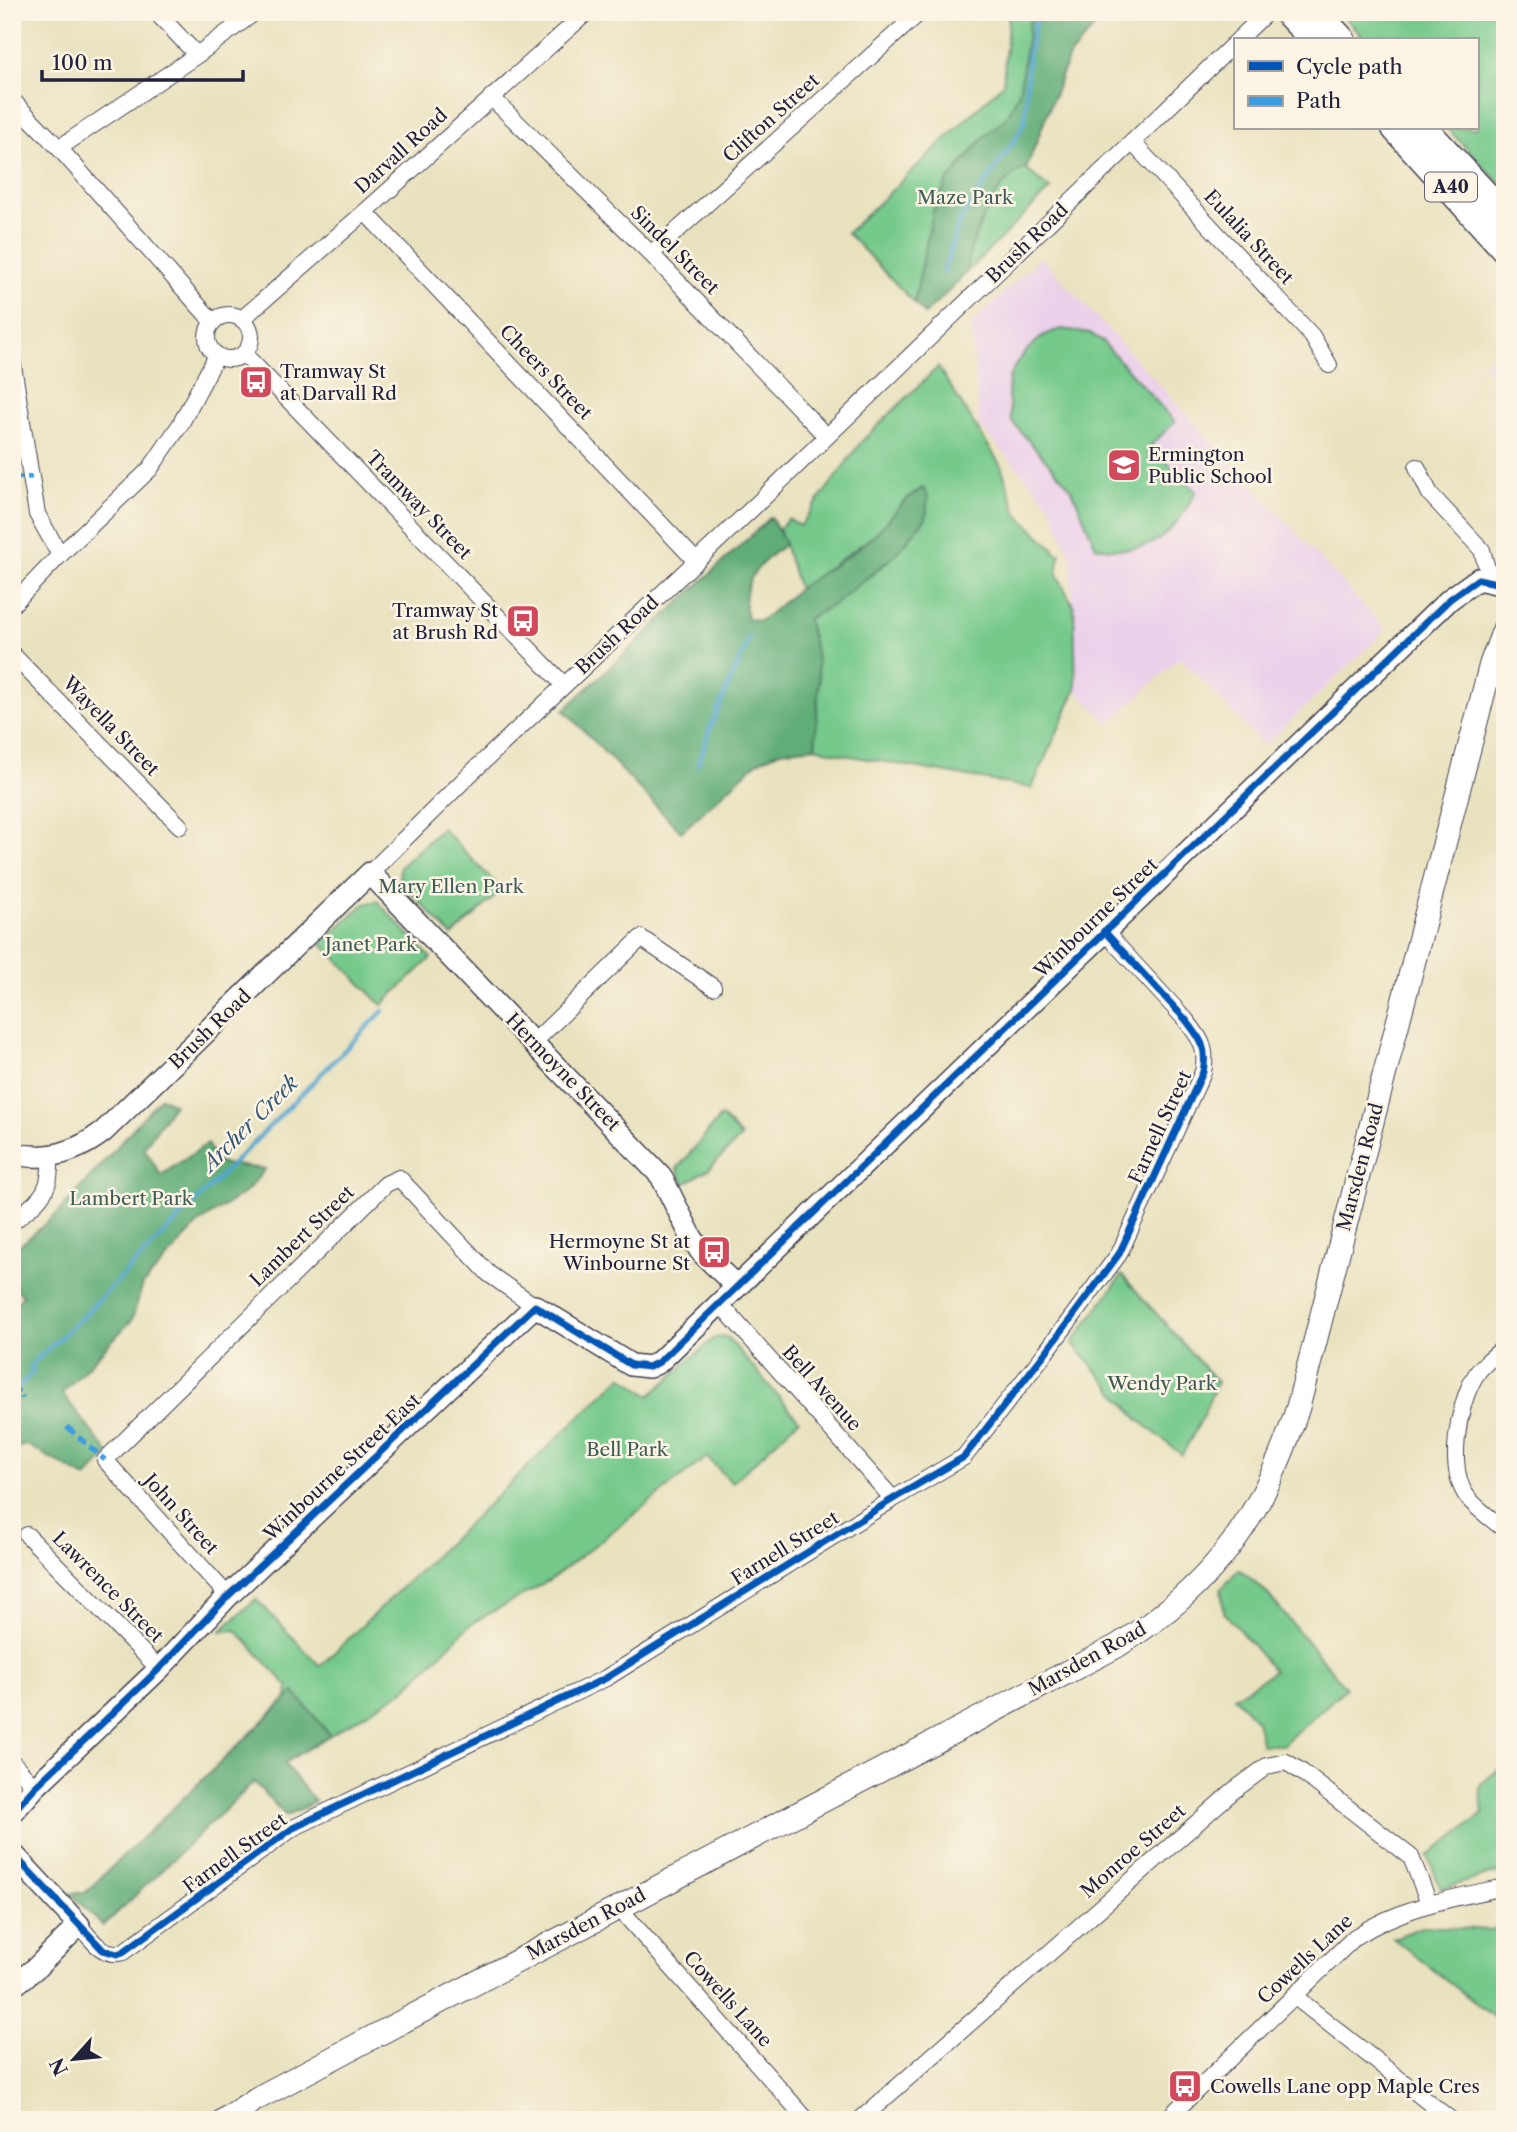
<svg xmlns="http://www.w3.org/2000/svg" width="1517" height="2132" viewBox="0 0 1517 2132" font-family="'Libre Caslon Text',serif">
<style>
.built{fill:#ecd1ea}
.green{fill:#75c98b;stroke:#4c7663;stroke-width:2}
.forest{fill:#60ad77;stroke:#416859;stroke-width:2}
.lines{fill:none;stroke-linecap:round;stroke-linejoin:round}
.stream{stroke:#51a5cd;stroke-width:4.5}
.street-casing{stroke:#403f4f;stroke-width:18}
.secondary-casing{stroke:#403f4f;stroke-width:24}
.primary-casing{stroke:#403f4f;stroke-width:25}
.highway-casing{stroke:#403f4f;stroke-width:31}
.street{stroke:#fff;stroke-width:16}
.secondary{stroke:#fff;stroke-width:21}
.primary{stroke:#fff;stroke-width:23}
.highway{stroke:#fff;stroke-width:28}
.quiet{stroke:#3c9ce2;stroke-width:5;stroke-dasharray:10 5;stroke-linecap:butt}
.cycleway-casing{stroke:#fcf5e5;stroke-width:11}
.cycleway{stroke:#0057b8;stroke-width:7}
.labels{text-anchor:middle;dominant-baseline:central;stroke-width:5;stroke-linejoin:round;paint-order:stroke}
.shield{fill:#fcf5e5;stroke:#63616e;stroke-width:2}
.shield-label{font-size:18px;font-weight:bold;fill:#22223b}
.street-label{font-size:19px;fill:#22223b;stroke:#fcf5e5}
.park-label{font-size:19px;fill:#3f5c57;stroke:#fcf5e5}
.poi-label{font-size:19px;fill:#22223b;stroke:#fcf5e5;text-anchor:start}
.water-label{font-size:21px;font-style:italic;fill:#355675;stroke:#fcf5e5}
</style>
<rect width="100%" height="100%" fill="#fcf5e5"/>
<filter id="ink" filterUnits="userSpaceOnUse"><feTurbulence type="fractalNoise" baseFrequency=".0143" numOctaves="2"/><feDisplacementMap in="SourceGraphic" scale="14" xChannelSelector="R" yChannelSelector="G"/><feConvolveMatrix kernelMatrix="1 2 1 2 8 2 1 2 1" color-interpolation-filters="sRGB"/></filter>
<filter id="wash" filterUnits="userSpaceOnUse"><feTurbulence type="fractalNoise" baseFrequency=".00686" numOctaves="4" result="noise"/><feDisplacementMap in="SourceGraphic" scale="28" xChannelSelector="R" yChannelSelector="G"/><feGaussianBlur stdDeviation="1.57" result="paint"/><feColorMatrix in="noise" values="0 0 0 0 0 0 0 0 0 0 0 0 0 0 0 0 0 1.4 0 .05"/><feComposite in="paint" operator="in"/></filter>
<g filter="url(#wash)">
<rect width="100%" height="100%" fill="#e9e2bf"/>
<!-- built -->
<g class="built">
<polygon points="1041,257 1386,630 1264,746 1180,657 1109,724 1076,690 1071,557 1050,505 979,425 971,324"/>
<polygon points="1505,344 1505,389 1482,365"/>
</g>
<!-- green -->
<g class="green">
<polygon points="1009,12 1108,12 1069,56 1026,169 1050,189 925,314 847,233 1003,84"/>
<polygon points="1340,12 1505,12 1505,189 1447,128 1477,128 1477,40 1366,40"/>
<path d="M1061,329L1090,333L1102,341L1175,422L1151,445L1196,492C1169,540 1152,555 1096,547L1071,488L1012,422L1008,396L1009,378L1017,362L1030,347L1046,334Z"/>
<path d="M938,367L1001,466L1017,514L1054,549L1055,553L1060,554L1057,574L1074,607L1076,690L1032,788L840,754L815,747L818,700L816,653L807,619C831,606 904,556 913,531C917,521 914,504 914,493L876,534L799,589L779,529L788,519L800,526L862,441Z"/>
<polygon points="442,828 502,890 452,936 399,880 400,867"/>
<polygon points="377,901 431,958 382,1005 321,943 364,904"/>
<polygon points="721,1116 741,1137 710,1168 684,1184 677,1169"/>
<polygon points="1122,1275 1217,1382 1201,1420 1182,1455 1138,1419 1072,1343"/>
<polygon points="727,1337 799,1420 732,1483 707,1457 549,1581 472,1623 403,1691 284,1763 315,1802 286,1816 254,1782 103,1926 70,1893 85,1893 287,1698 288,1686 236,1630 221,1631 256,1599 320,1666 622,1376 650,1396 714,1338"/>
<polygon points="1239,1569 1265,1591 1346,1688 1282,1745 1262,1745 1256,1720 1234,1697 1274,1671 1224,1612 1221,1589"/>
<polygon points="1505,1764 1505,1870 1441,1889 1428,1856 1483,1814 1480,1785"/>
<polygon points="1425,1926 1490,1930 1505,1927 1505,2026 1393,1938"/>
</g>
<!-- forest -->
<g class="forest">
<path d="M1031,12H1108L1069,56L1026,169C1000,174 979,225 971,248C968,256 969,269 964,275C953,289 937,301 925,314L914,303L933,211L947,182L984,137L1008,116L1019,92Z"/>
<path d="M923,488L928,496L926,518L897,553L836,603L807,619L816,653L819,677L815,747L780,751L757,762L681,832L564,710L771,517L785,544C758,565 739,581 747,618L759,621C775,612 786,598 801,587C825,570 855,554 876,533C892,518 903,498 923,488Z"/>
<polygon points="161,1097 174,1104 144,1148 161,1175 207,1144 218,1163 265,1169 247,1191 199,1223 143,1284 132,1320 62,1393 109,1454 86,1478 27,1445 12,1449 12,1307 23,1296 12,1284 12,1252 59,1212"/>
<polygon points="294,1692 330,1735 284,1763 315,1802 286,1816 254,1782 103,1926 70,1893 85,1893"/>
</g>
<g class="lines">
<!-- stream -->
<g class="stream">
<polyline points="943,273 960,220 1016,138 1025,121 1028,55 1037,12"/>
<polyline points="698,764 712,723 750,637"/>
<polyline points="12,1394 34,1371 30,1366 82,1317 383,1011"/>
</g>
</g>
</g>
<g filter="url(#ink)">
<g class="lines">
<!-- street casing -->
<g class="street-casing">
<g id="street">
<polyline points="156,12 197,55"/>
<polyline points="1238,40 1267,12"/>
<polyline points="491,97 651,254 826,436"/>
<polyline points="12,100 59,148 213,322"/>
<polyline points="1132,142 1312,336 1329,365"/>
<polyline points="59,148 197,55 255,12"/>
<polyline points="365,212 696,561"/>
<polyline points="651,254 919,13"/>
<circle cx="229" cy="337" r="22"/>
<polyline points="242,319 365,212 587,12"/>
<polyline points="244,354 564,685"/>
<polyline points="12,360 37,514 60,555"/>
<polyline points="1417,467 1430,494 1482,550 1490,580"/>
<polyline points="12,605 60,555 150,469 180,425 217,355"/>
<polyline points="12,654 180,826"/>
<polyline points="370,873 468,776 758,503 1235,43"/>
<polyline points="534,1042 641,938 713,987"/>
<path d="M12,1223C38,1200 52,1195 50,1157"/>
<polyline points="721,1305 893,1499"/>
<path d="M1505,1347C1494,1356 1481,1365 1474,1378C1458,1406 1446,1470 1468,1498C1478,1510 1493,1520 1505,1530"/>
<polyline points="27,1535 159,1669"/>
<polyline points="228,1596 105,1460 386,1184 399,1178 489,1274 535,1306"/>
<polyline points="12,1762 35,1787"/>
<polyline points="618,1907 807,2120"/>
<path d="M79,1925C91,1939 103,1958 123,1952L293,1828L606,1678L893,1499L964,1457L1046,1352L1119,1254L1203,1072C1208,1047 1200,1038 1185,1019L1104,931"/>
<polyline points="1294,1996 1451,2120"/>
<polyline points="860,2120 1233,1791 1267,1766 1286,1762 1302,1772 1411,1857 1429,1903"/>
<path d="M1166,2120L1355,1937C1401,1907 1452,1898 1505,1887"/>
</g>
</g>
<!-- secondary casing -->
<g class="secondary-casing">
<g id="secondary">
<path d="M12,1153C47,1162 76,1153 104,1131L370,873L661,1176L691,1236L701,1252L736,1286"/>
<polyline points="12,1813 35,1787 159,1669 228,1596 535,1306 631,1365 649,1367 659,1362 1450,599 1478,579 1505,585"/>
<polyline points="12,1853 79,1925 37,1967 12,1987"/>
</g>
</g>
<!-- primary casing -->
<g class="primary-casing">
<path id="primary" d="M224,2120L256,2099L369,2039L1117,1646C1215,1585 1264,1515 1298,1407L1491,664L1505,627"/>
</g>
<!-- highway casing -->
<g class="highway-casing">
<g id="highway">
<polyline points="1288,12 1315,40"/>
<polyline points="1315,12 1341,40"/>
<polyline points="1396,128 1505,248"/>
<polyline points="1423,128 1505,217"/>
</g>
</g>
<!-- street -->
<use href="#street" class="street"/>
<!-- secondary -->
<use href="#secondary" class="secondary"/>
<!-- primary -->
<use href="#primary" class="primary"/>
<!-- highway -->
<use href="#highway" class="highway"/>
<!-- quiet -->
<g class="quiet">
<polyline points="12,478 32,477"/>
<polyline points="12,1385 23,1398"/>
<polyline points="67,1427 105,1460"/>
</g>
<!-- cycleway casing -->
<g class="cycleway-casing">
<g id="cycleway">
<polyline points="12,1813 35,1787 159,1669 228,1596 535,1306 631,1365 649,1367 659,1362 1450,599 1478,579 1505,585"/>
<path d="M12,1853L103,1950L117,1954L123,1952L293,1828L606,1678L893,1499L964,1457L1046,1352L1119,1254L1203,1072C1208,1047 1200,1038 1185,1019L1104,931"/>
</g>
</g>
<!-- cycleway -->
<use href="#cycleway" class="cycleway"/>
</g>
</g>
<!-- icons -->
<defs>
<g id="bus-square" transform="scale(1.75)"><rect x="-9" y="-9" width="18" height="18" rx="4" fill="#d1495b" stroke="#fcf5e5"/><path d="M-5-6H5V4H4V6H2V4H-2V6H-4V4H-5ZM-3.5-4V0h7V-4ZM-3.5 1.2v1.5H-2V1.2ZM2 1.2v1.5H3.5V1.2Z" fill="#fff"/></g>
<g id="school-square" transform="scale(1.75)"><rect x="-9" y="-9" width="18" height="18" rx="4" fill="#d1495b" stroke="#fcf5e5"/><path d="M0-5L7-2L0 1L-7-2ZM-4 1L0 2.5L4 1V4Q0 6-4 4Z" fill="#fff"/></g>
</defs>
<g fill-rule="evenodd">
<use href="#bus-square" x="256" y="382"/>
<use href="#school-square" x="1124" y="465"/>
<use href="#bus-square" x="523" y="621"/>
<use href="#bus-square" x="714" y="1252"/>
<use href="#bus-square" x="1185" y="2086"/>
</g>
<g class="labels">
<!-- shield labels -->
<rect class="shield" x="1425" y="172.5" width="52" height="29" rx="5"/>
<g class="shield-label">
<text x="1451" y="187">A40</text>
</g>
<!-- street labels -->
<g class="street-label">
<text transform="translate(771 118) rotate(-42)">Clifton Street</text>
<text transform="translate(401 151) rotate(-42)">Darvall Road</text>
<text transform="translate(1249 237) rotate(47)">Eulalia Street</text>
<text transform="translate(1027 243) rotate(-44)">Brush Road</text>
<text transform="translate(675 250) rotate(45)">Sindel Street</text>
<text transform="translate(546 372) rotate(46)">Cheers Street</text>
<text transform="translate(419 505) rotate(46)">Tramway Street</text>
<text transform="translate(617 635) rotate(-43)">Brush Road</text>
<text transform="translate(111 726) rotate(46)">Wayella Street</text>
<text transform="translate(1096 918) rotate(-44)">Winbourne Street</text>
<text transform="translate(210 1029) rotate(-44)">Brush Road</text>
<text transform="translate(563 1072) rotate(46)">Hermoyne Street</text>
<text transform="translate(1160 1127) rotate(-65)">Farnell Street</text>
<text transform="translate(1360 1167) rotate(-75)">Marsden Road</text>
<text transform="translate(302 1236) rotate(-44)">Lambert Street</text>
<text transform="translate(822 1388) rotate(48)">Bell Avenue</text>
<text transform="translate(342 1467) rotate(-43)">Winbourne Street East</text>
<text transform="translate(181 1514) rotate(48)">John Street</text>
<text transform="translate(785 1548) rotate(-32)">Farnell Street</text>
<text transform="translate(108 1587) rotate(45)">Lawrence Street</text>
<text transform="translate(1087 1659) rotate(-29)">Marsden Road</text>
<text transform="translate(1133 1851) rotate(-41)">Monroe Street</text>
<text transform="translate(235 1853) rotate(-36)">Farnell Street</text>
<text transform="translate(586 1924) rotate(-28)">Marsden Road</text>
<text transform="translate(1305 1959) rotate(-43)">Cowells Lane</text>
<text transform="translate(728 1999) rotate(48)">Cowells Lane</text>
</g>
<!-- park labels -->
<g class="park-label">
<text x="965" y="197">Maze Park</text>
<text x="451" y="886">Mary Ellen Park</text>
<text x="371" y="944">Janet Park</text>
<text x="131" y="1198">Lambert Park</text>
<text x="1162" y="1383">Wendy Park</text>
<text x="627" y="1449">Bell Park</text>
</g>
<!-- poi labels -->
<g class="poi-label">
<text x="280" y="371">Tramway St<tspan x="280" dy="22">at Darvall Rd</tspan></text>
<text x="1148" y="454">Ermington<tspan x="1148" dy="22">Public School</tspan></text>
<text x="498" y="610" text-anchor="end">Tramway St<tspan x="498" dy="22">at Brush Rd</tspan></text>
<text x="690" y="1241" text-anchor="end">Hermoyne St at<tspan x="690" dy="22">Winbourne St</tspan></text>
<text x="1210" y="2086">Cowells Lane opp Maple Cres</text>
</g>
<!-- water labels -->
<g class="water-label">
<text transform="translate(250 1123) rotate(-45)">Archer Creek</text>
</g>
</g>
<!-- margin -->
<rect width="1517" height="2132" fill="none" stroke="#fcf5e5" stroke-width="42"/>
<!-- legend -->
<rect x="1234" y="38" width="245" height="91" fill="#fcf5e5" stroke="#a5a1a1" stroke-width="2"/>
<rect x="1248" y="61" width="35" height="10" fill="#0057b8" stroke="#a5a1a1" stroke-width="2"/>
<text x="1296" y="74" font-size="21" fill="#22223b">Cycle path</text>
<rect x="1248" y="96" width="35" height="10" fill="#3c9ce2" stroke="#a5a1a1" stroke-width="2"/>
<text x="1296" y="108" font-size="21" fill="#22223b">Path</text>
<!-- north arrow -->
<g transform="translate(74 2059) rotate(243)" stroke="#fcf5e5" stroke-width="5" paint-order="stroke">
<path d="M0-5L12 26L0 18L-12 26Z" fill="#22223b"/>
<text y="-10" font-size="19" font-weight="bold" text-anchor="middle" fill="#22223b">N</text>
</g>
<!-- scale -->
<path d="M42 70v10h201v-10" fill="none" stroke="#22223b" stroke-width="3.5"/>
<text x="52" y="70" font-size="21" fill="#22223b" stroke="#fcf5e5" stroke-width="5" paint-order="stroke">100 m</text>
</svg>
